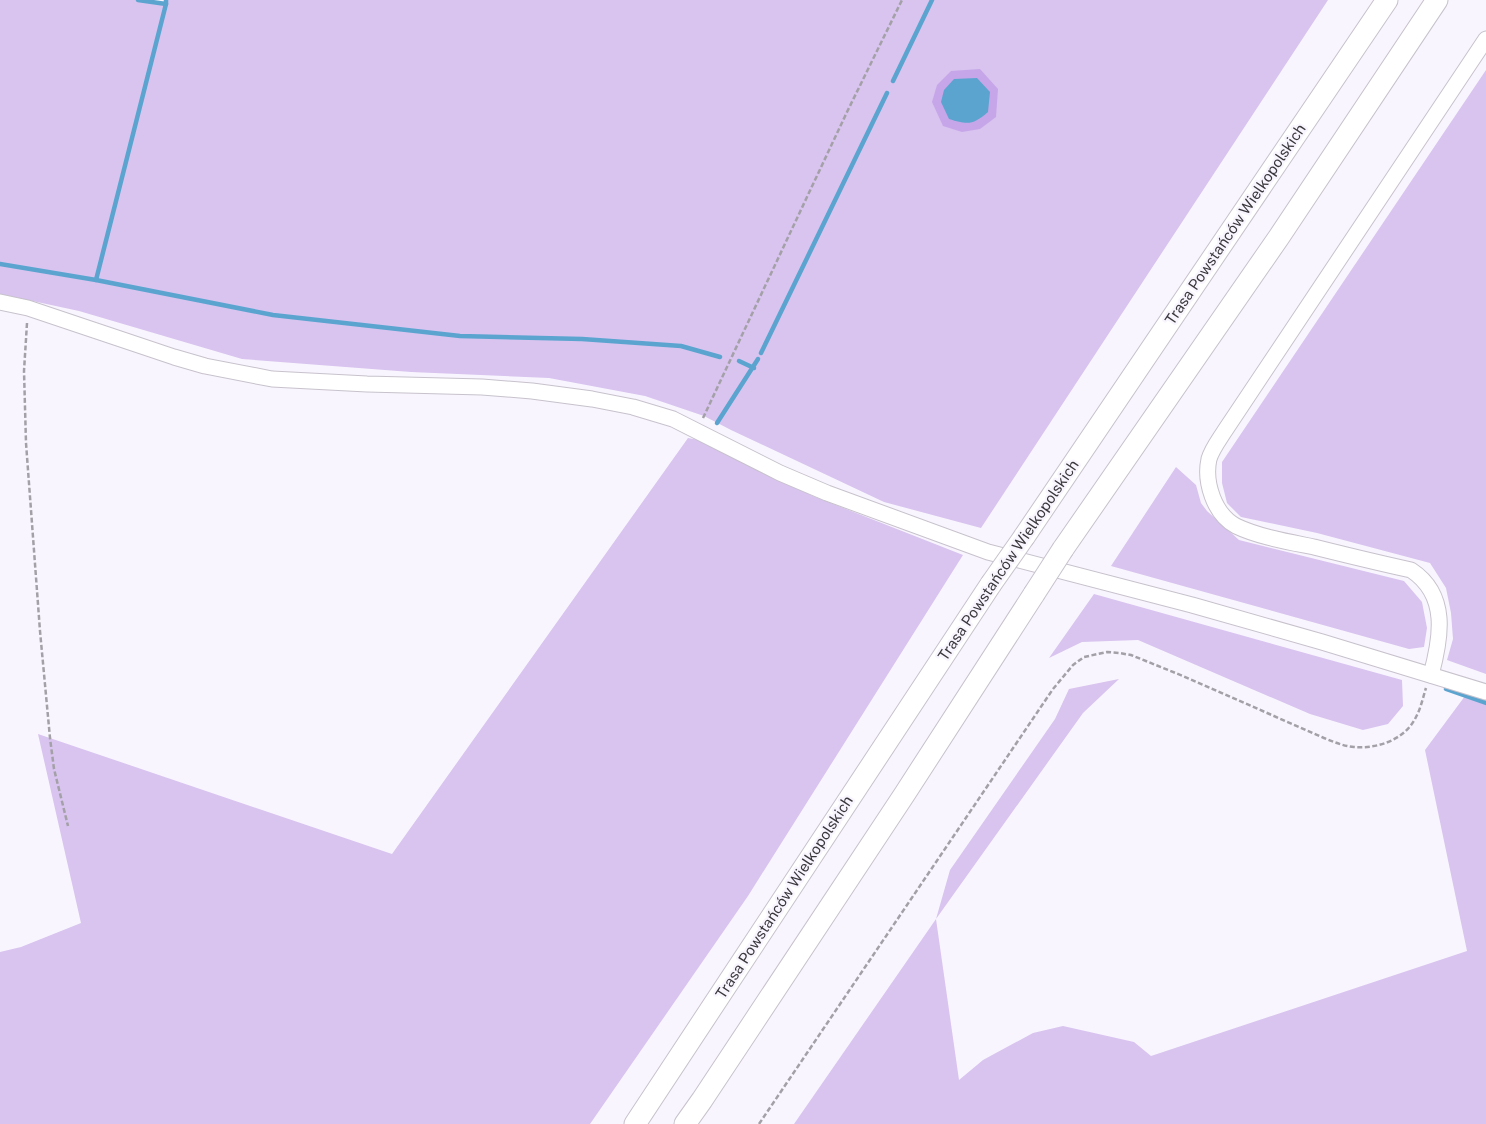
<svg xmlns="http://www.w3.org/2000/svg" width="1486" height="1124" viewBox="0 0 1486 1124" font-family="'Public Sans',sans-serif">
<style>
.green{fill:#d8c4ef}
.forest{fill:#c6a6e8}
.water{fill:#5ba4d0}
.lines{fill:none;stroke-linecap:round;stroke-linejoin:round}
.stream{stroke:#5ba4d0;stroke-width:4.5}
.minor-casing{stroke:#c7c2cc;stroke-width:17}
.highway-casing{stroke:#c7c2cc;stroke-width:23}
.path{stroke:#a4a0a7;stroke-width:2.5;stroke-dasharray:5 2.5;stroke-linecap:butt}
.minor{stroke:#fff;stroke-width:15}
.highway{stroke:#fff;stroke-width:21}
.highway-bridge-casing{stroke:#c7c2cc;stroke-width:23;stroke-linecap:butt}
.highway-bridge{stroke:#fff;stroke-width:21}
.labels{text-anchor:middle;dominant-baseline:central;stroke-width:4.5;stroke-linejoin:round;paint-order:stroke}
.street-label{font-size:15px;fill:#3a383c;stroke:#f9f5fe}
</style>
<rect width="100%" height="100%" fill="#f9f5fe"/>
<!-- green -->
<g class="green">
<polygon points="0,0 137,0 165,4 166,0 1328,0 981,528 884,502 731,430 704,416 645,396 549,378 411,372 242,359 79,311 0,294"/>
<polygon points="1486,70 1486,674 1447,660 1453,639 1451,613 1446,588 1430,563 1317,533 1241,517 1227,503 1222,483 1222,462"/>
<polygon points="688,438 699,440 813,496 963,555 748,896 590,1124 0,1124 0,952 21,947 81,923 38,734 392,854"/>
<polygon points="1176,467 1196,485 1201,503 1207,511 1239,540 1404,581 1422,602 1427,628 1424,647 1409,649 1111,566"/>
<polygon points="1094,594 1402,680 1403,706 1388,724 1363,730 1310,714 1138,640 1082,642 1049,658"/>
<polygon points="1119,679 1083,713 936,919 959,1080 983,1060 1033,1033 1063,1026 1134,1042 1151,1056 1467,951 1425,750 1465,696 1486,703 1486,1124 794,1124 936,919 950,870 1055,719 1069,689"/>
</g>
<!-- forest -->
<polygon class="forest" points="980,69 998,89 996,117 980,129 962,132 943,126 932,102 937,85 951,71"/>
<!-- water -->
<path class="water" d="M977,78L990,92L988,112C973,125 968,125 949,119L941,102L944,90L954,79Z"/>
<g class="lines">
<!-- stream -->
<g class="stream">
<polyline points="138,0 166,4 166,0"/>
<polyline points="893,81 932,0"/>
<polyline points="0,264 96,280 273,315 460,336 582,339 681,346 720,357"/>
<polyline points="96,280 166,4"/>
<polyline points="761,353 887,93"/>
<polyline points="739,361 754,368"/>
<polyline points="717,423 758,359"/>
<polyline points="1446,689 1486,703"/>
</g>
<!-- minor casing -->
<g class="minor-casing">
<g id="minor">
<polyline points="0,302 28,308 174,357 205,366 272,379 367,384 482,387 532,391 592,399 633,407 673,419 780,473 827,493 988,552 1192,605 1322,642 1486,692"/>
<path d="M1431,675C1441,638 1449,595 1411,570C1379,563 1346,555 1314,547C1289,542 1259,537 1236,526C1214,514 1204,482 1209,459C1212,449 1219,440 1224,432L1486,39"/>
</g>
</g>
<!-- highway casing -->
<g class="highway-casing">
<g id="highway">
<polyline points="1024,537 1387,0"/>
<polyline points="1063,549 1279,237 1437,0"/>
<polyline points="635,1124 991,584"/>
<polyline points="685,1124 702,1100 904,795 1034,594"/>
</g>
</g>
<!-- path -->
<g class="path">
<polyline points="27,323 24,371 26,443 40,631 50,738 54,769 68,826"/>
<polyline points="703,418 847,112 902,0"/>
<path d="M759,1124L1053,689L1073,665L1084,657L1107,652L1119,653L1131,655L1183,676L1324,738C1334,742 1343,746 1354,747C1377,749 1405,740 1416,717C1421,708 1423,697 1426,688"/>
</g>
<!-- minor -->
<use href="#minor" class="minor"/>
<!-- highway -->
<use href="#highway" class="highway"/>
<!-- highway-bridge casing -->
<g class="highway-bridge-casing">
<g id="highway-bridge">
<polyline points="991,584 1024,537"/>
<polyline points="1034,594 1063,549"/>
</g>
</g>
<!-- highway-bridge -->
<use href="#highway-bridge" class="highway-bridge"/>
</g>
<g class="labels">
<!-- street labels -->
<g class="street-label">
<text transform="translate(1235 224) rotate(-56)">Trasa Powstańców Wielkopolskich</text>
<text transform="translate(1008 560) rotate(-56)">Trasa Powstańców Wielkopolskich</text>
<text transform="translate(784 897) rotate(-57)">Trasa Powstańców Wielkopolskich</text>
</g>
</g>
</svg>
